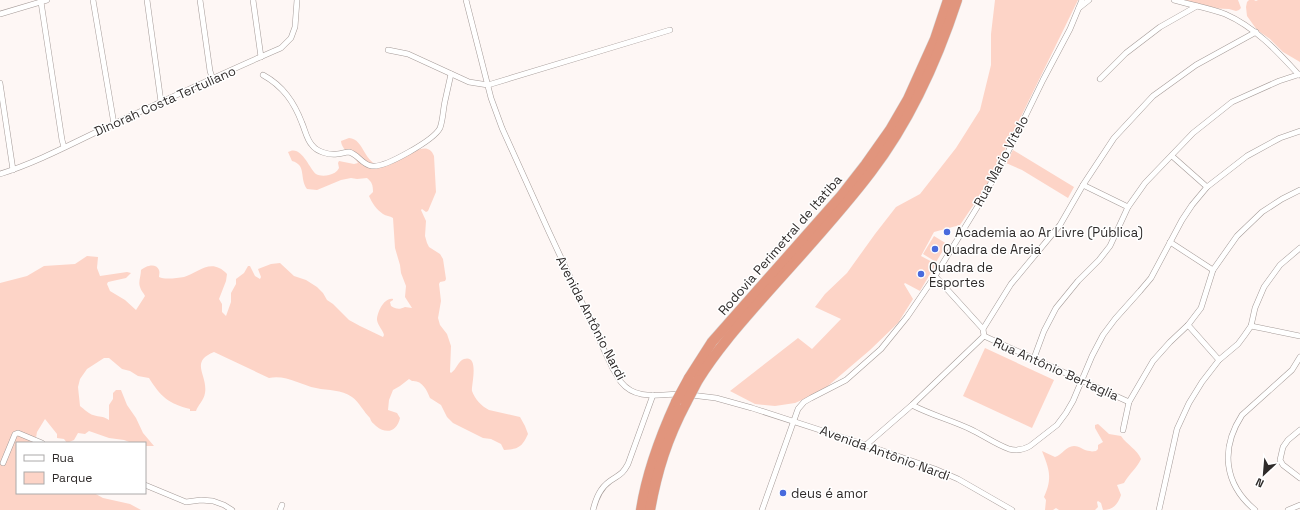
<svg xmlns="http://www.w3.org/2000/svg" width="1300" height="510" viewBox="0 0 1300 510" font-family="'Space Grotesk',sans-serif">
<style>
.green{fill:#fdd4c7}
.lines{fill:none;stroke-linecap:round;stroke-linejoin:round}
.street-casing{stroke:#a59b98;stroke-width:6}
.highway-casing{stroke:#d5d5d4;stroke-width:11}
.street{stroke:#fff;stroke-width:5}
.highway{stroke:#e1957d;stroke-width:10}
.highway-bridge-casing{stroke:#d5d5d4;stroke-width:11;stroke-linecap:butt}
.highway-bridge{stroke:#e1957d;stroke-width:10}
.poi-dot{fill:#486add;stroke:#fff;stroke-width:1.5}
.labels{text-anchor:middle;dominant-baseline:central;stroke-width:3;stroke-linejoin:round;paint-order:stroke}
.street-label{font-size:13px;fill:#2f2b2a;stroke:#fff}
.poi-label{font-size:13px;fill:#2f2b2a;stroke:#fff;text-anchor:start}
</style>
<rect width="100%" height="100%" fill="#fef7f5"/>
<!-- green -->
<g class="green">
<polygon points="995,0 1078,0 989,182 960,225 934,232 921,256 936,264 920,291 905,283 904,284 913,299 898,323 870,350 822,391 795,403 775,406 755,404 730,391 798,338 812,349 841,319 815,307 825,294 847,273 875,234 896,207 920,194 956,148 980,110 991,65 991,34"/>
<polygon points="1172,0 1238,0 1241,8 1239,10 1236,11 1229,9 1205,8"/>
<polygon points="1249,0 1254,0 1256,1 1258,0 1300,0 1300,62 1283,52 1270,39 1257,30 1247,16 1246,7 1247,2"/>
<path d="M349,138C365,139 363,165 383,166C397,167 426,134 434,156L436,192L428,211L426,212L422,209L421,210L426,221L425,236L427,243L429,247L440,254L443,259L446,279L445,281L440,282L439,284L441,301L438,318L440,325L447,334L451,346L450,372L451,373C457,369 458,361 464,359C480,354 471,386 472,391C475,399 481,406 489,410L520,417L525,426L528,434C522,447 519,449 504,450L501,444L491,439L483,438L453,423L447,417L441,405L430,398C427,390 422,380 412,381L409,379L400,386L393,390L389,400L388,410L397,413L400,418C397,431 387,435 376,426C373,423 371,422 370,418C364,412 359,402 352,397C341,389 329,391 316,388C301,385 285,374 269,378L214,352C189,362 208,375 205,393C204,400 198,405 196,411H190V409C169,404 160,396 149,378L138,376L130,371L122,369L109,358H104L87,369L80,379L78,387L80,406C84,409 89,414 93,415C101,418 101,415 109,420V405L113,399V393L116,390H121L127,405L136,418L143,433L154,446H145V443H132L124,440L109,438L89,431L85,434L78,433L74,440L67,443L64,439L57,438V434L45,419L37,432L35,443H17V493H94L103,498L130,504L141,510H0V283L27,276L44,266L75,264L87,256L98,257L97,268L100,276L127,272L131,273L126,278L108,282L107,284L110,291L125,300L136,310L145,296C144,293 141,291 140,287C138,282 141,276 141,270C145,266 156,262 159,270C160,273 159,275 159,277C165,280 177,278 184,277C195,274 207,262 219,268C222,269 225,272 227,274L226,281L219,299L222,304V312L226,316L231,302V293L236,284V279L244,273L248,266H250L255,276L260,279L261,277L258,269L271,264L280,263L294,276L306,280L317,287L323,293L327,300L333,304L349,320L360,326L383,337L384,335C383,330 378,326 377,320C377,313 384,297 393,299V300L390,302L391,306C396,309 399,310 405,307L412,308L405,297L406,286L401,273L400,265L395,248L393,218C390,216 386,216 383,214C377,210 372,203 369,196L373,192C373,185 372,182 367,178L357,179L351,178L341,180L317,190L307,189C299,178 307,165 292,161L288,152C301,144 309,168 316,174C319,176 325,176 329,175C333,174 337,172 339,168L338,163L339,161L354,164L358,163C354,154 342,152 341,141Z"/>
<polygon points="1013,150 1074,187 1068,198 1022,170 1006,163"/>
<polygon points="934,236 947,244 936,262 923,254"/>
<polygon points="985,348 1054,380 1032,428 963,396"/>
<path d="M1098,424L1109,434L1121,436C1127,445 1137,449 1141,459C1137,468 1129,474 1124,483L1117,485L1121,495C1118,504 1113,510 1103,510L1101,503L1098,501L1097,502L1098,507L1095,510H1059L1056,508L1053,510H1045L1046,500L1044,497C1053,478 1049,469 1042,451L1055,457C1062,455 1066,446 1074,446C1080,446 1084,451 1090,451C1092,452 1094,451 1096,451L1098,449V445L1103,442L1095,428V425Z"/>
</g>
<g class="lines">
<!-- street casing -->
<g class="street-casing">
<g id="street">
<polyline points="93,0 114,124"/>
<polyline points="147,0 161,102"/>
<polyline points="200,0 210,71 213,80"/>
<polyline points="253,0 261,57"/>
<path d="M466,0L491,98L502,128L549,232L613,369C616,373 618,378 621,382C636,401 660,394 681,394"/>
<path d="M1174,0C1191,5 1209,8 1225,14C1255,27 1277,51 1299,75"/>
<polyline points="41,2 62,140 64,147"/>
<polyline points="1079,8 1089,0"/>
<polyline points="0,14 47,0"/>
<polyline points="388,50 408,54 469,82 488,85 670,30"/>
<path d="M263,75C283,86 294,102 302,123C305,130 307,140 312,145C317,152 329,155 337,154C341,154 345,152 349,152C358,154 362,165 372,166C385,168 434,140 440,128C443,120 443,110 445,101C447,92 449,83 451,74"/>
<polyline points="1100,79 1126,53 1160,27 1197,6"/>
<polyline points="0,83 13,170"/>
<polyline points="1172,156 1207,187"/>
<path d="M0,174C38,162 73,143 109,126C166,100 223,73 281,48L291,38L295,27L297,0"/>
<polyline points="1083,185 1128,207"/>
<polyline points="1170,242 1213,270"/>
<polyline points="935,276 983,329"/>
<polyline points="1188,325 1219,360"/>
<polyline points="1251,326 1300,336"/>
<polyline points="984,336 1129,402"/>
<polyline points="1034,358 1044,331 1056,308 1078,281 1099,260 1110,246 1128,207 1145,183 1193,133 1232,102 1279,81 1300,74"/>
<polyline points="691,395 716,398 752,408 866,445 935,469 958,479 1012,510"/>
<path d="M912,405C931,415 951,420 970,429C983,435 995,444 1009,449C1016,451 1023,450 1030,446L1057,425L1066,413L1073,401L1092,356L1103,335L1115,319L1140,291L1151,278L1182,220L1192,205L1207,187L1247,156L1280,138L1300,131"/>
<polyline points="1123,430 1129,402 1153,361 1170,342 1188,325 1201,308 1213,270 1237,236 1262,212 1282,199 1300,190"/>
<polyline points="1300,430 1288,440 1283,447 1280,460 1283,465 1300,478"/>
<polyline points="866,445 912,405 984,336 983,329 1011,284 1060,225 1083,185 1114,138 1153,96 1196,65 1256,32"/>
<polyline points="3,463 15,434 18,433 42,443"/>
<polyline points="145,485 186,502 201,500 213,501 224,505 232,510"/>
<polyline points="280,510 282,505"/>
<path d="M593,510C596,498 600,488 610,481C620,474 622,475 628,464L653,395"/>
<polyline points="762,510 798,409 804,402 811,398 846,380 881,349 907,317 935,276 981,201 1006,156 1043,80 1070,29 1082,0"/>
<polyline points="1159,510 1177,429 1189,403 1202,382 1219,360 1238,344 1244,336 1251,326 1255,308 1264,287 1280,265 1300,248"/>
<path d="M1255,510C1224,484 1220,449 1242,415L1292,370L1300,357"/>
<polyline points="1288,510 1300,505"/>
</g>
</g>
<!-- highway casing -->
<g class="highway-casing">
<g id="highway">
<polyline points="689,378 712,342 841,196 866,164 890,130 908,99 935,39 948,0"/>
<path d="M698,380C716,351 738,326 760,301C797,259 837,217 871,172C910,121 937,61 957,0"/>
<path d="M641,510C647,471 660,437 676,402"/>
<path d="M650,510C657,471 667,439 686,403"/>
</g>
</g>
<!-- street -->
<use href="#street" class="street"/>
<!-- highway -->
<use href="#highway" class="highway"/>
<!-- highway-bridge casing -->
<g class="highway-bridge-casing">
<g id="highway-bridge">
<polyline points="676,402 689,378"/>
<polyline points="686,403 698,380"/>
</g>
</g>
<!-- highway-bridge -->
<use href="#highway-bridge" class="highway-bridge"/>
</g>
<!-- markers -->
<g class="poi-dot">
<circle cx="947" cy="232" r="4"/>
<circle cx="935" cy="249" r="4"/>
<circle cx="921" cy="274" r="4"/>
<circle cx="783" cy="493" r="4"/>
</g>
<g class="labels">
<!-- street labels -->
<g class="street-label">
<text transform="translate(165 101) rotate(-24)">Dinorah Costa Tertuliano</text>
<text transform="translate(1001 161) rotate(-62)">Rua Mario Vitelo</text>
<text transform="translate(780 245) rotate(-49)">Rodovia Perimetral de Itatiba</text>
<text transform="translate(591 318) rotate(63)">Avenida Antônio Nardi</text>
<text transform="translate(1056 369) rotate(24)">Rua Antônio Bertaglia</text>
<text transform="translate(885 453) rotate(20)">Avenida Antônio Nardi</text>
</g>
<!-- poi labels -->
<g class="poi-label">
<text x="955" y="232">Academia ao Ar Livre (Pública)</text>
<text x="943" y="249">Quadra de Areia</text>
<text x="929" y="267">Quadra de<tspan x="929" dy="15">Esportes</tspan></text>
<text x="791" y="493">deus é amor</text>
</g>
</g>
<!-- legend -->
<rect x="16" y="442" width="130" height="52" fill="#ffffff" stroke="#acaaaa"/>
<rect x="24" y="455" width="20" height="6" fill="#ffffff" stroke="#acaaaa"/>
<text x="52" y="462" font-size="12" fill="#2f2b2a">Rua</text>
<rect x="24" y="472" width="20" height="12" fill="#fdd4c7" stroke="#acaaaa"/>
<text x="52" y="482" font-size="12" fill="#2f2b2a">Parque</text>
<!-- north arrow -->
<g transform="translate(1264 474) rotate(206)" stroke="#ffffff" stroke-width="3" paint-order="stroke">
<path d="M0-3L7 15L0 10L-7 15Z" fill="#2f2b2a"/>
<text y="-6" font-size="11" font-weight="bold" text-anchor="middle" fill="#2f2b2a">N</text>
</g>
</svg>
